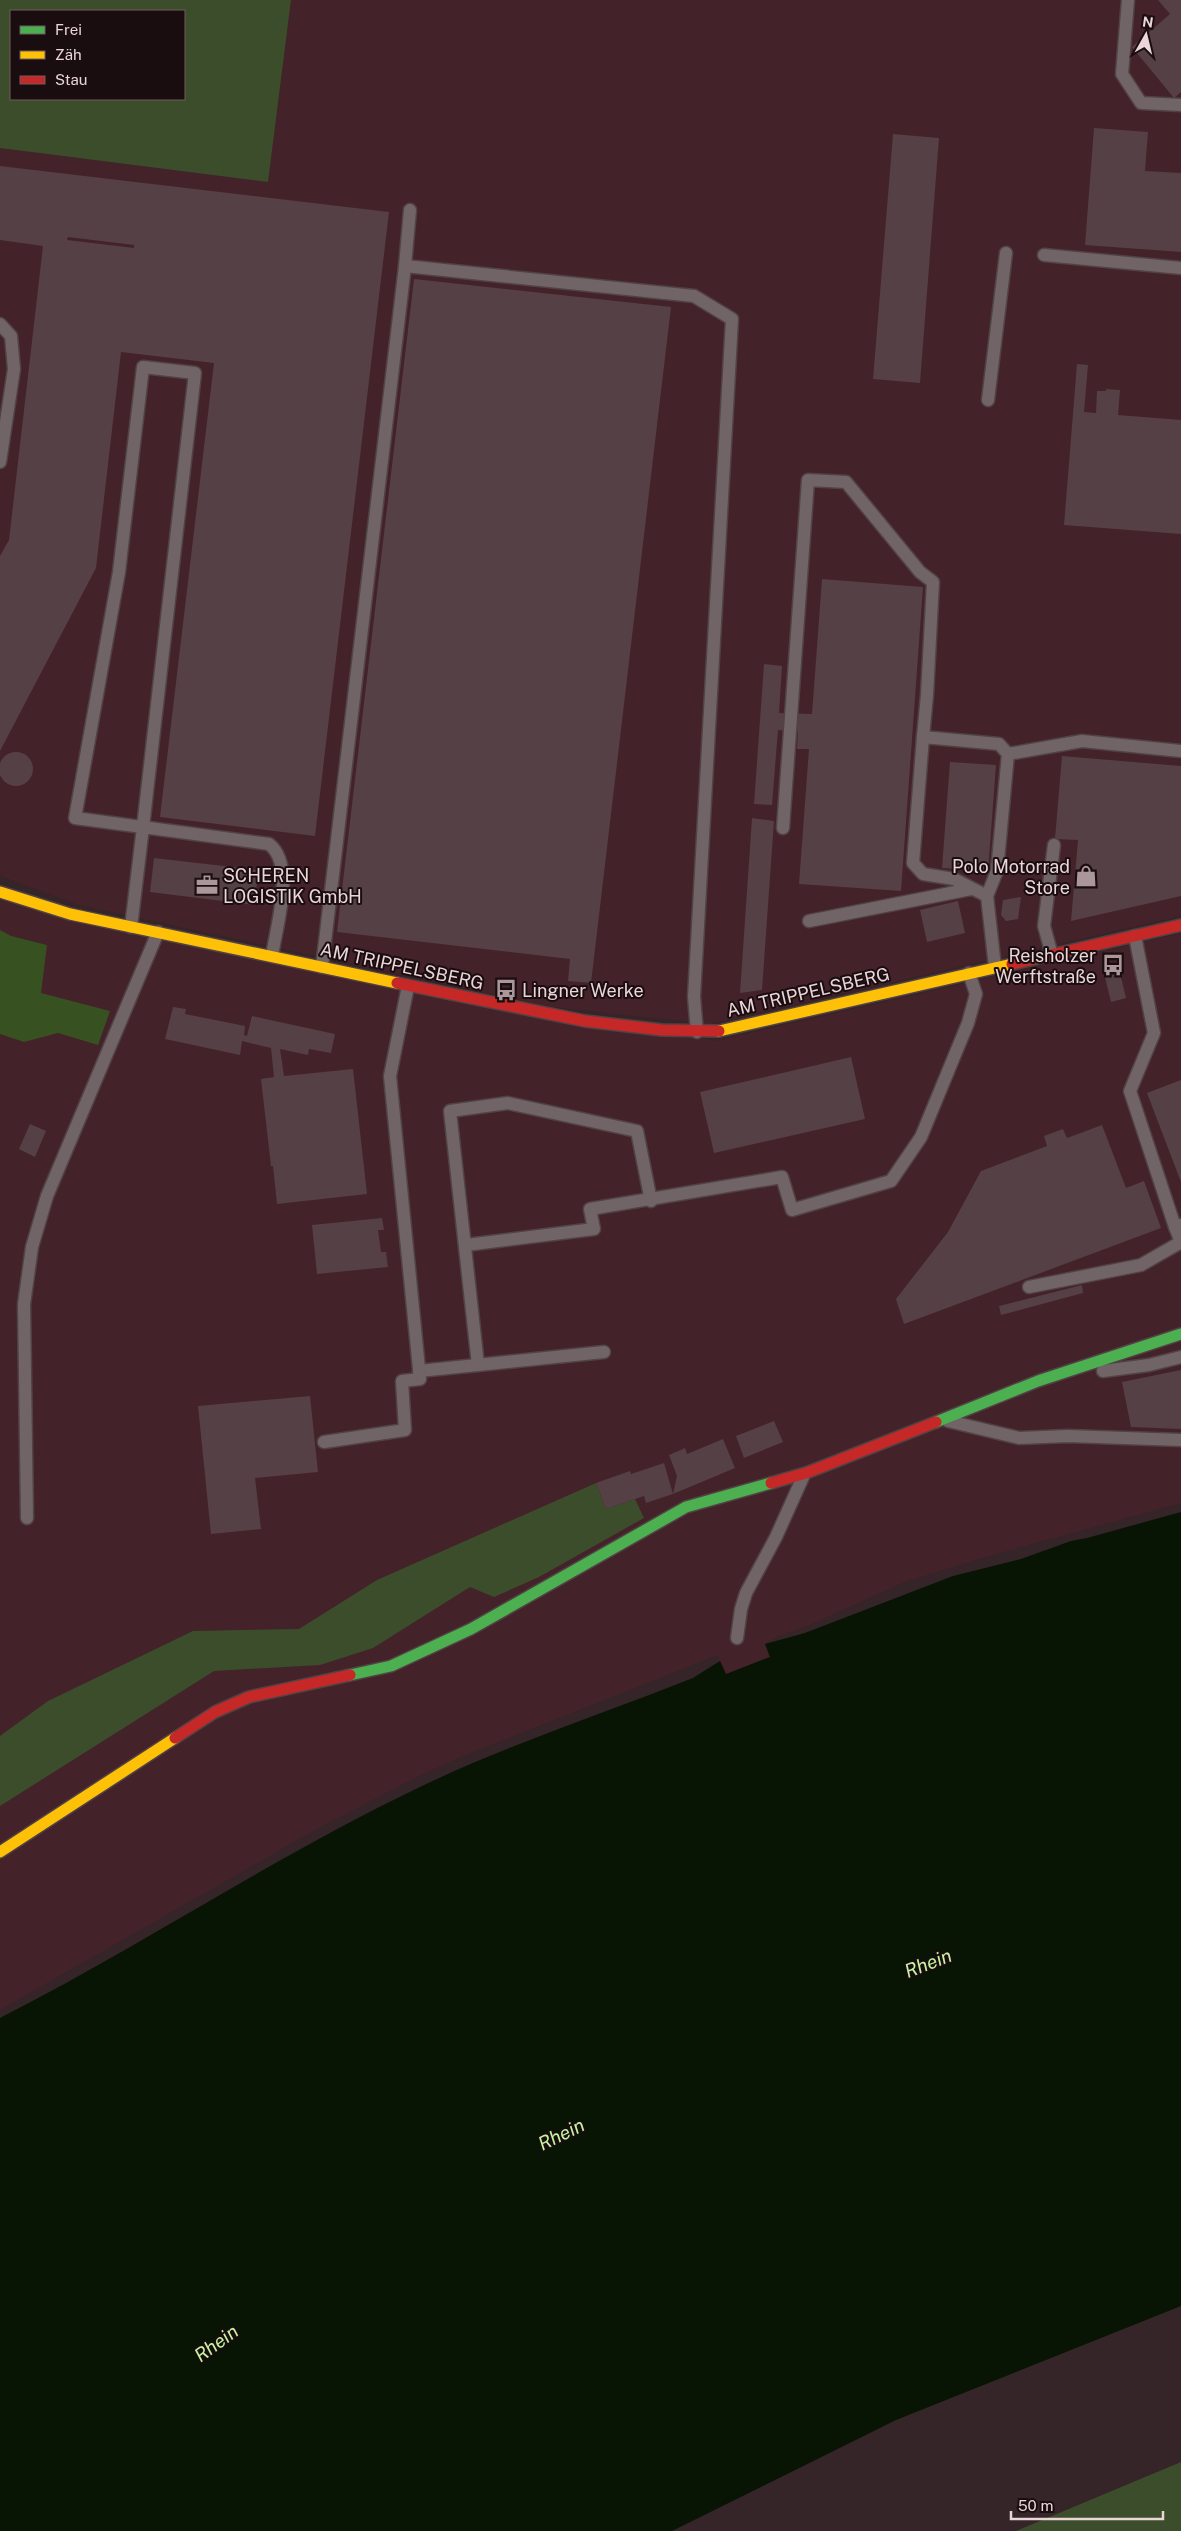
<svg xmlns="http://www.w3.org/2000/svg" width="1181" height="2531" viewBox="0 0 1181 2531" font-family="'Public Sans',sans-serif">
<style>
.built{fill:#442229}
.green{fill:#3c4d2c;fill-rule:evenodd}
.forest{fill:#385120}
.water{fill:#081404}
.building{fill:#554045;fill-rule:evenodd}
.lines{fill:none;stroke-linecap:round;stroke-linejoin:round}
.lane-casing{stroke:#514245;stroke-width:15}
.fast-casing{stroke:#514245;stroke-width:14}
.slow-casing{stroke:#514245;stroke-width:14}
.jam-casing{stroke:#514245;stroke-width:14}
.lane{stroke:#716466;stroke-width:12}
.fast{stroke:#4caf50;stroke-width:11}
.slow{stroke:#ffc107;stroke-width:11}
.jam{stroke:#c62828;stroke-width:11}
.labels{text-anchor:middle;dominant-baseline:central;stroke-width:4;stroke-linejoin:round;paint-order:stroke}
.poi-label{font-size:18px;fill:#ead5d8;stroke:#1a0d0f;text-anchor:end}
.street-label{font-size:18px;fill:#ead5d8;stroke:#1a0d0f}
.water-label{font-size:19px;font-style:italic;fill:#c4f6a1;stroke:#1a0d0f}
</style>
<rect width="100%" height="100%" fill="#352428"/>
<!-- built -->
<g class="built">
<polygon points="291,0 1181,0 1181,916 710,1024 551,1007 79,905 0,876 0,148 268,182"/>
<polygon points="0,900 715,1041 1181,933 1181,1503 982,1558 905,1582 798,1630 780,1635 765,1644 770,1657 725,1675 718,1655 463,1756 425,1773 326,1824 0,2010"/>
</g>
<!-- green -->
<g class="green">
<path d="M0,0H291L268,182L0,148ZM11,11H184V99H11Z"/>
<polygon points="596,1483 606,1509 635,1499 644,1518 539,1577 494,1597 470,1587 373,1648 320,1665 214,1671 0,1806 0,1736 48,1701 193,1631 299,1629 377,1580"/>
<polygon points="1181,2462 1181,2531 1016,2531"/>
</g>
<!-- forest -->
<polygon class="forest" points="0,930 11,936 47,945 41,993 110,1011 98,1045 58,1033 24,1042 0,1034"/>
<!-- water -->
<path class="water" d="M1181,1512V2306L896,2420L672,2531H0V2018C143,1945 277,1855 422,1786C510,1744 602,1714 693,1678L720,1661L726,1674L770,1657L765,1644L805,1633L953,1576L1021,1559L1071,1541L1087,1538Z"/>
<!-- building -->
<g class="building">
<polygon points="1158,0 1181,0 1181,92 1174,98 1132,47 1170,14"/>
<polygon points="1094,128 1148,132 1145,171 1181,173 1181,252 1085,245"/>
<polygon points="893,134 939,138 920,383 873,379"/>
<path d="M0,166L389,212L315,836L160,817L214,363L121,352L96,568L0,751V556L9,540L43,246L0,240ZM68,237L134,245V248L67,240Z"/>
<polygon points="414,279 671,307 591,983 568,981 570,959 337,932"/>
<polygon points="1077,364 1088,365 1084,412 1096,413 1097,391 1106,391 1106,389 1120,390 1118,415 1181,420 1181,534 1064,525"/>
<polygon points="822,579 923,587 901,891 799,884 809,749 797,749 798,732 778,730 772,805 754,804 764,664 782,666 779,713 812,714"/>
<circle cx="16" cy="769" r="17"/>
<polygon points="1062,756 1181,766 1181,896 1071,921 1078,840 1055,839"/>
<polygon points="950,762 996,765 988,871 942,868"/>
<polygon points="752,818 774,821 762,990 740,993"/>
<polygon points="154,858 258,870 255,905 150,892"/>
<polygon points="1021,897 1018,919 1006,921 1001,915 1003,900"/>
<polygon points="958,901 965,933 927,942 920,910"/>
<polygon points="1120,973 1126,998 1111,1002 1105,977"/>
<polygon points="173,1007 186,1009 185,1014 245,1026 244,1035 247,1036 252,1016 335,1034 331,1053 309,1049 308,1055 280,1049 284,1076 353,1069 367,1194 277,1204 273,1166 271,1166 261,1079 274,1077 271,1048 242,1041 240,1055 165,1039"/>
<polygon points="851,1057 865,1119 714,1153 700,1092"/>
<polygon points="1181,1080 1181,1182 1147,1093"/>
<polygon points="30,1124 46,1131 35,1157 19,1149"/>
<polygon points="1102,1125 1126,1188 1144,1181 1161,1228 904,1324 896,1299 948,1232 981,1171 1047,1146 1044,1136 1063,1129 1067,1138"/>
<polygon points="382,1218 384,1230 378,1230 381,1252 386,1252 388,1267 317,1274 312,1225"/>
<polygon points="1082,1285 1083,1293 1001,1315 999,1306"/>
<polygon points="1181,1370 1181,1429 1131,1427 1122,1382"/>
<polygon points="310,1396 318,1472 255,1478 261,1529 211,1534 198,1406"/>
<polygon points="774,1421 783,1442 744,1458 736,1436"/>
<polygon points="723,1439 735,1468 673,1494 646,1503 644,1496 606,1509 596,1483 630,1471 631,1474 664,1463 673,1494 677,1476 669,1455 685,1448 687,1454"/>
</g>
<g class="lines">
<!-- lane casing -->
<g class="lane-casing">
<g id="lane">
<polyline points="1128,0 1122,74 1141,103 1181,105"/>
<polyline points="1044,255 1181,268"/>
<polyline points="405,266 694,296 732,319 694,997 697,1032"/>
<polyline points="0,324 11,336 14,369 0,462"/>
<polyline points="988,400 1006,253"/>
<polyline points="1008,754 1082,741 1181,751"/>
<polyline points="783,828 808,480 846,482 920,572 933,582 927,695 923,737"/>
<polyline points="987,896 954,879 923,874 913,863 923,737 999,744 1008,754 997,871 987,896 995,967"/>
<polyline points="809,921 971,889"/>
<path d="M131,927L143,827L195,373L143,367L119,572L75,818L269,844C296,865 276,927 272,956"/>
<polyline points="1135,936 1154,1033 1130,1091 1175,1227 1181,1225"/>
<polyline points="1052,955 1044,926 1054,845"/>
<polyline points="322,967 405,266 410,210"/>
<polyline points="466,1245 594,1229 590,1209 782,1177 792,1210 891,1181 921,1137 968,1023 976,994 969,973"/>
<polyline points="1029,1287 1141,1265 1181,1242 1175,1227"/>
<polyline points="478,1365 450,1111 508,1103 637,1131 651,1201"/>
<polyline points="419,1371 604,1352"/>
<polyline points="1103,1371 1149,1365 1181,1357"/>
<polyline points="948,1421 1019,1438 1068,1436 1181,1440"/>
<polyline points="324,1442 405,1430 402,1381 420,1379 390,1076 408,986"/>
<polyline points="27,1518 24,1304 32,1247 47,1196 158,932"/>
<polyline points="737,1638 741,1609 746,1593 776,1537 803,1477"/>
</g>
</g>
<!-- fast casing -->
<g class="fast-casing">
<g id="fast">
<polyline points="936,1422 1038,1381 1181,1334"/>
<polyline points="350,1675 391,1666 471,1629 686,1507 771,1483"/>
</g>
</g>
<!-- slow casing -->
<g class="slow-casing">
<g id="slow">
<polyline points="0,892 70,914 397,983"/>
<polyline points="719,1031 1012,964"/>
<polyline points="0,1852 175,1738"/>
</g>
</g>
<!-- jam casing -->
<g class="jam-casing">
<g id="jam">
<polyline points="1012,964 1181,925"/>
<polyline points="397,983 585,1021 662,1030 719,1031"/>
<polyline points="771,1483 806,1473 936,1422"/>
<polyline points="175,1738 215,1712 249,1697 350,1675"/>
</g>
</g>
<!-- lane -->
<use href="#lane" class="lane"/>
<!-- fast -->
<use href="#fast" class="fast"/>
<!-- slow -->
<use href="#slow" class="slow"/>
<!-- jam -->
<use href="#jam" class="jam"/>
</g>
<!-- icons -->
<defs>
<g id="shop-bare" transform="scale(1.725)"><path d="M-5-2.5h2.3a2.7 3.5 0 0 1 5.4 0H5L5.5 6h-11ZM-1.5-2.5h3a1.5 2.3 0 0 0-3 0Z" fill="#ab979a" stroke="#1a0d0f" stroke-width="2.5" paint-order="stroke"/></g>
<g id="office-bare" transform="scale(1.725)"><path d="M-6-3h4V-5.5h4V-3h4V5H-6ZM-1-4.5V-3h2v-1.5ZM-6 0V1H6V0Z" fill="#ab979a" stroke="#1a0d0f" stroke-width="2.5" paint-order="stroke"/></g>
<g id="bus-bare" transform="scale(1.725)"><path d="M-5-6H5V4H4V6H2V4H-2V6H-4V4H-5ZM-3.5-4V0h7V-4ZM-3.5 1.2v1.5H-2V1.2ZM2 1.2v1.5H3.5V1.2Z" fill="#ab979a" stroke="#1a0d0f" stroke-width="2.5" paint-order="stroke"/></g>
</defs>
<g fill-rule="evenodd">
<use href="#shop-bare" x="1086" y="876"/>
<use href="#office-bare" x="207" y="885"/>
<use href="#bus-bare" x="1113" y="965"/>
<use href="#bus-bare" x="506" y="990"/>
</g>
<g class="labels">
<!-- poi labels -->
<g class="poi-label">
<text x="1070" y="866">Polo Motorrad<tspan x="1070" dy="21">Store</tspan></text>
<text x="223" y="875" text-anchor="start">SCHEREN<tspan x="223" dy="21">LOGISTIK GmbH</tspan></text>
<text x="1096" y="955">Reisholzer<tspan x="1096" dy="21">Werftstraße</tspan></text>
<text x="522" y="990" text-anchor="start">Lingner Werke</text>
</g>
<!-- street labels -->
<g class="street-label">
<text transform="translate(402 966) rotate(12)">AM TRIPPELSBERG</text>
<text transform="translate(808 992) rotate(-13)">AM TRIPPELSBERG</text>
</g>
<!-- water labels -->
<g class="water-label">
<text transform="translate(928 1963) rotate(-21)">Rhein</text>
<text transform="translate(561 2134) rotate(-26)">Rhein</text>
<text transform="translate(216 2343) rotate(-36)">Rhein</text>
</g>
</g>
<!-- legend -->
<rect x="10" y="10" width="175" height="90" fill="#1a0d0f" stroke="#6d5d5f"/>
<rect x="20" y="26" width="25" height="8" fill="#4caf50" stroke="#6d5d5f"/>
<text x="55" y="35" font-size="15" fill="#ead5d8">Frei</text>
<rect x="20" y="51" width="25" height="8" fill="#ffc107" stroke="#6d5d5f"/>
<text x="55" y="60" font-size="15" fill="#ead5d8">Zäh</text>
<rect x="20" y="76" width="25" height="8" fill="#c62828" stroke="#6d5d5f"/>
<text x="55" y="85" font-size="15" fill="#ead5d8">Stau</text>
<!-- north arrow -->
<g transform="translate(1146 35) rotate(8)" stroke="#1a0d0f" stroke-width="4" paint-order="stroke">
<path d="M0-4L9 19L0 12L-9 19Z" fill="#ead5d8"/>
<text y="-8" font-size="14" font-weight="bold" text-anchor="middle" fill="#ead5d8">N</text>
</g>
<!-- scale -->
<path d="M1011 2511v8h152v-8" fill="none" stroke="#ead5d8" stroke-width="2.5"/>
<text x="1018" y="2511" font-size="15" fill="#ead5d8" stroke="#1a0d0f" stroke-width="4" paint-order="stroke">50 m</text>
</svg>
